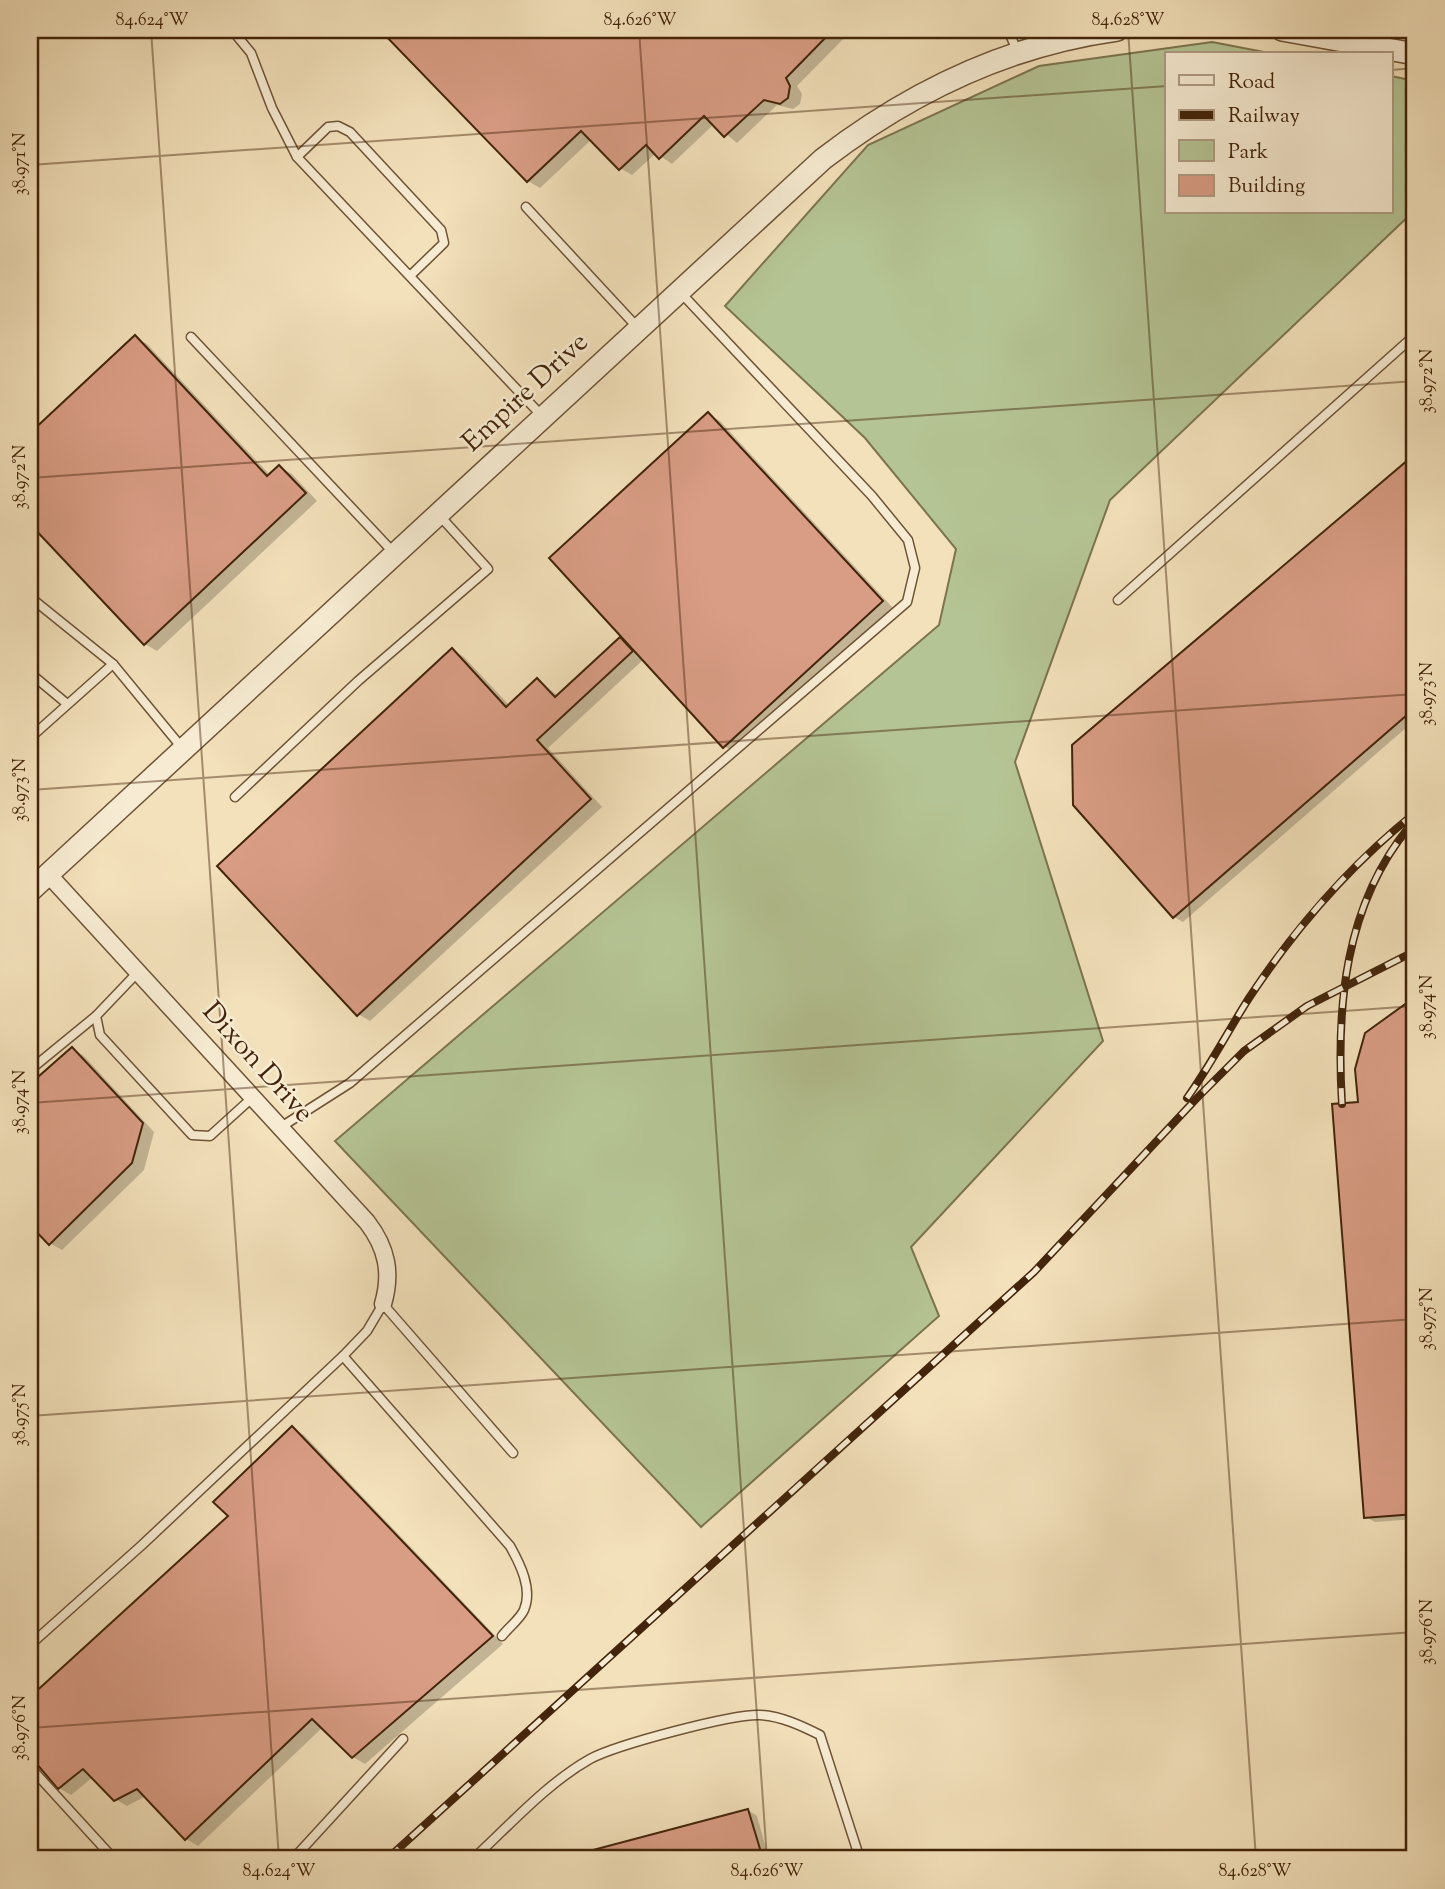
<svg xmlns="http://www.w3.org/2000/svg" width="1445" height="1889" viewBox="0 0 1445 1889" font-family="'Sorts Mill Goudy',serif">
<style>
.green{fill:#b5c494;stroke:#7c744f;stroke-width:2}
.shadow{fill:#0003}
.building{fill:#d99d85;stroke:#43240a;stroke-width:2}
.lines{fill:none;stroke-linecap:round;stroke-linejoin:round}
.service-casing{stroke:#6f5336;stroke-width:11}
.minor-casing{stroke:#6f5336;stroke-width:19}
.tertiary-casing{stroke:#6f5336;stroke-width:24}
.service{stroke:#f7ecd3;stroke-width:8}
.minor{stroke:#f7ecd3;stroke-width:16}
.tertiary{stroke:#f7ecd3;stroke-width:21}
.rail-casing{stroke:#43240a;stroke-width:8}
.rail{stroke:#f7ecd3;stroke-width:5;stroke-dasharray:16;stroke-linecap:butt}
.ticks{fill:none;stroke:#43240a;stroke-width:2;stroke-opacity:0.45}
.labels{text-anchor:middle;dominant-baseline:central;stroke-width:5;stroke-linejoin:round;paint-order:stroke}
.street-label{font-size:28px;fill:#43240a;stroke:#f7ecd3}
.neatline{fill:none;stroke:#43240a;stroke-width:2.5}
.ticks-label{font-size:18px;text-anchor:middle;fill:#43240a}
</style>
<rect width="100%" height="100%" fill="#f3e1bb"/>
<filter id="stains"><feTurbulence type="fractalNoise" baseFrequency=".00286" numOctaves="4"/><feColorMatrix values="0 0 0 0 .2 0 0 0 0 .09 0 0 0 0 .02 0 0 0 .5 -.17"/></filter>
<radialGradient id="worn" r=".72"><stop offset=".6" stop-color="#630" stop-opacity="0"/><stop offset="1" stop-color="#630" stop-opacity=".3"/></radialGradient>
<!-- green -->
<polygon class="green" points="1212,42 1275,54 1167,54 1167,212 1391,212 1391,76 1415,81 1415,210 1110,500 1015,762 1103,1041 911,1247 939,1316 701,1527 335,1141 939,625 956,549 865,438 725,306 868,145 1039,66"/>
<!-- shadow -->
<g class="shadow">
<polygon points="383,30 852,30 797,86 802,94 800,104 793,109 777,105 737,143 714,124 672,164 656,153 632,175 620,168 592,139 540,188 528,181"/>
<polygon points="135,337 147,344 271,476 280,467 292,474 317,501 157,651 145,644 30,522 30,435"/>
<polygon points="708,414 720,421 894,609 736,753 724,746 644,659 548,748 602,807 370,1021 358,1014 452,650 464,657 510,706 538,680 558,696 623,636"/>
<polygon points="1415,456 1415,720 1183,922 1174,917 1074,746"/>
<polygon points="1415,1000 1415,1519 1375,1522 1366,1517 1359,1104 1366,1034"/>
<polygon points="72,1049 84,1056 154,1132 144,1170 62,1250 50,1243 30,1223 30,1087"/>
<polygon points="292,1428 304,1435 503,1644 365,1764 353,1757 323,1727 198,1846 186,1839 146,1796 127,1806 115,1799 93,1777 71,1795 59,1788 30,1753 30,1699 230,1516"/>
<polygon points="748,1810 757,1816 769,1859 566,1859"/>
</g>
<!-- building -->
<g class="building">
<polygon points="380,30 833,30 786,78 790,86 788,98 780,104 764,100 724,137 704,116 659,159 646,145 619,170 581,131 527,182"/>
<polygon points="135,335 267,476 279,465 306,493 144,645 30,524 30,433"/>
<polygon points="708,412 883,601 723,748 549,558"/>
<polygon points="1415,454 1415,708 1173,918 1073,805 1072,745"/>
<polygon points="620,637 633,651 537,740 591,799 357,1016 217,866 452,648 506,707 537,678 555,697"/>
<polygon points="1415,997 1415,1514 1364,1518 1332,1104 1358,1102 1355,1069 1365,1033"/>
<polygon points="72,1047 143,1123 132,1163 49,1245 30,1225 30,1084"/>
<polygon points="292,1426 493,1636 352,1758 312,1719 185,1840 137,1789 114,1801 83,1769 58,1789 30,1756 30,1697 228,1516 213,1502"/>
<polygon points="748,1809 763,1859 559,1859"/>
</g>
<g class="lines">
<!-- service casing -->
<g class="service-casing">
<g id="service">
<polyline points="232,30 251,53 272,108 297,157 542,416"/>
<polyline points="1008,30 1018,53"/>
<polyline points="297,157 328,127 338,126 350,132 441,230 444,243 411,275"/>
<polyline points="526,207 638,328"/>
<polyline points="191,337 394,553"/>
<polyline points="30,597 113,664 183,749"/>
<polyline points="1118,600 1415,335"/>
<polyline points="30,673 66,703"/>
<polyline points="30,738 113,664"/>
<polyline points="235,797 358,681 488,569 439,515"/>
<polyline points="138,972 96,1016 100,1035 192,1135 210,1136 253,1097"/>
<polyline points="30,1070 96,1016"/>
<polyline points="281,1127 350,1083 907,602 915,568 908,540 872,496 681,293"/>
<path d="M343,1356L510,1546C520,1564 533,1589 524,1610C520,1619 508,1628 502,1636"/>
<polyline points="30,1645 142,1545 343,1356 367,1331 383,1304 513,1453"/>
<polyline points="30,1767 114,1859"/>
<polyline points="293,1859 403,1739"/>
<path d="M473,1859C510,1825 546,1784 590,1759C616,1745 731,1714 760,1715C781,1716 802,1726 820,1735L860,1859"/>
</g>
</g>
<!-- minor casing -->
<g class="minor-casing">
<path id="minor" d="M48,874L367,1222C387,1248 392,1273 383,1304"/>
</g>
<!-- tertiary casing -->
<g class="tertiary-casing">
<g id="tertiary">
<polyline points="1282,30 1415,54"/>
<path d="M30,891L823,159C909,93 1008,45 1117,30"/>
</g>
</g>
<!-- service -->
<use href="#service" class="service"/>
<!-- minor -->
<use href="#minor" class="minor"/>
<!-- tertiary -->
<use href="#tertiary" class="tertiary"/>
<!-- rail casing -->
<g class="rail-casing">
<g id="rail">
<path d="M1187,1098C1210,1066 1228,1031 1249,998C1296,927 1349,866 1415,813"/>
<path d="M1342,1104C1336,1006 1345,905 1409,827"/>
<polyline points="387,1859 1034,1272 1197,1098 1244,1051 1307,1006 1415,951"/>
</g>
</g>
<!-- rail -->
<use href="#rail" class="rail"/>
</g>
<!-- ticks -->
<path class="ticks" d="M151,30L279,1859M639,30L767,1859M1128,30L1256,1859M1391,70L1415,68M30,165L1167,86M30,478L1415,381M30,790L1415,694M30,1103L1415,1006M30,1416L1415,1319M30,1728L1415,1632"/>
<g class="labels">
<!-- street labels -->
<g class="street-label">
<text transform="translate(526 393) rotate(-43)">Empire Drive</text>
<text transform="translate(257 1063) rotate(48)">Dixon Drive</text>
</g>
</g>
<!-- margin -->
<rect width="1445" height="1889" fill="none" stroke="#f3e1bb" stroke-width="77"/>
<!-- legend -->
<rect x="1165" y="52" width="228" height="161" fill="#f7ecd3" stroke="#af9c83" stroke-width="2"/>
<rect x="1179" y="75" width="35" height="10" fill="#f7ecd3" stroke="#af9c83" stroke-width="2"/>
<text x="1228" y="88" font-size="21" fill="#43240a">Road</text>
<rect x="1179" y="110" width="35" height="10" fill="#43240a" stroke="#af9c83" stroke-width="2"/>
<text x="1228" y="122" font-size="21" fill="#43240a">Railway</text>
<rect x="1179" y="140" width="35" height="21" fill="#b5c494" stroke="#af9c83" stroke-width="2"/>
<text x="1228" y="158" font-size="21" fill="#43240a">Park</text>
<rect x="1179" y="175" width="35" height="21" fill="#d99d85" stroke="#af9c83" stroke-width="2"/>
<text x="1228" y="192" font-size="21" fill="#43240a">Building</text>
<rect x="38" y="38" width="1368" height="1812" class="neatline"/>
<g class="ticks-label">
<text x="152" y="25">84.624°W</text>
<text x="640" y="25">84.626°W</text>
<text x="1128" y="25">84.628°W</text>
<text transform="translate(19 164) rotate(-90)" y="6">38.971°N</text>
<text transform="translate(1426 381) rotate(-90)" y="6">38.972°N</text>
<text transform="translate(19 477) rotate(-90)" y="6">38.972°N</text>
<text transform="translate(1426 694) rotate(-90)" y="6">38.973°N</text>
<text transform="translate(19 790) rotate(-90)" y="6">38.973°N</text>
<text transform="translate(1426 1007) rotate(-90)" y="6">38.974°N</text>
<text transform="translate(19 1102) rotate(-90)" y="6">38.974°N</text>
<text transform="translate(1426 1319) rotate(-90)" y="6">38.975°N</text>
<text transform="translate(19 1415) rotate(-90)" y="6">38.975°N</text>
<text transform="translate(1426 1632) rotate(-90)" y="6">38.976°N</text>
<text transform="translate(19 1728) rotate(-90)" y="6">38.976°N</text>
<text x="279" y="1876">84.624°W</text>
<text x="767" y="1876">84.626°W</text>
<text x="1255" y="1876">84.628°W</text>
</g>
<rect width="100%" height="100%" filter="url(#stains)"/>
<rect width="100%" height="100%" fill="url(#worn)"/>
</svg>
